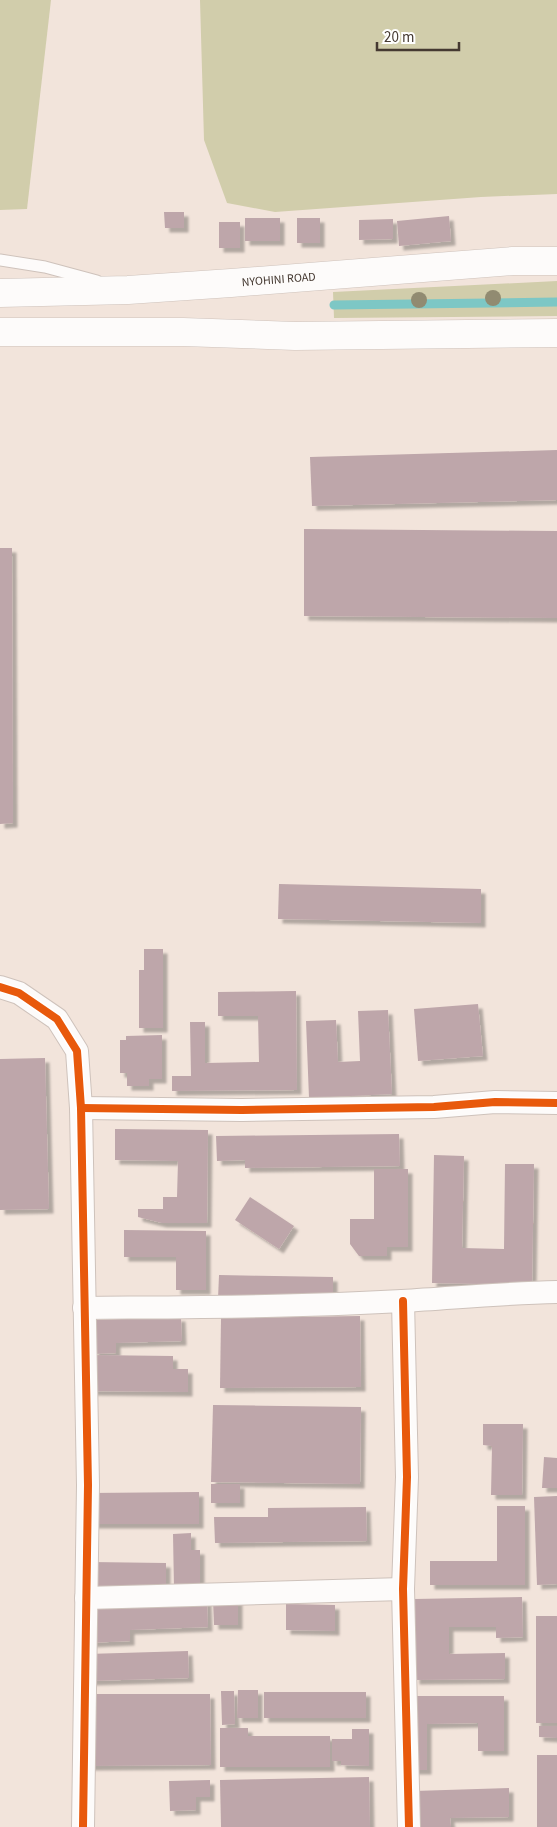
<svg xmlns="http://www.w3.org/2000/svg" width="557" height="1827" viewBox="0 0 557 1827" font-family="'Source Sans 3',sans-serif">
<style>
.green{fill:#d1cdab}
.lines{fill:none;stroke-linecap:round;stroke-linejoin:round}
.stream{stroke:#7dc7c5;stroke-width:9}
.building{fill:#bea6aa;filter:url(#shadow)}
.lane-casing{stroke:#cec2bb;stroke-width:13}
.street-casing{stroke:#cec2bb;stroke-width:24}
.secondary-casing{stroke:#cec2bb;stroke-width:29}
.lane{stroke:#fdfbfa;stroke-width:11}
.street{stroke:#fdfbfa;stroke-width:22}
.secondary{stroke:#fdfbfa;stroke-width:28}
.cycleway-casing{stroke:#fff;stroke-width:11}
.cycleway{stroke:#e8590c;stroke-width:8}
.tree{fill:#918b71}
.labels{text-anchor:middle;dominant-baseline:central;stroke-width:5;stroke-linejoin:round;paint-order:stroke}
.street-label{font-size:12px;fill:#453931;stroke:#fff}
</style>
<defs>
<filter id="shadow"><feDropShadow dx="4.5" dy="4.5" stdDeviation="1" flood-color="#0004"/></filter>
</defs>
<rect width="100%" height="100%" fill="#f2e4db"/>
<!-- green -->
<g class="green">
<polygon points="0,0 51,0 27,209 0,210"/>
<polygon points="200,0 557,0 557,194 481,197 275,212 227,203 204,140"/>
<polygon points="557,281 557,316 334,318 333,292"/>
</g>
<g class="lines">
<!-- stream -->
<polyline class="stream" points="334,305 557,302"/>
</g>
<!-- building -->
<g class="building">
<polygon points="164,212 184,212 184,228 165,228"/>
<polygon points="449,216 451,241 399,246 397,221"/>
<rect x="245" y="218" width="35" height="23"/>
<rect x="297" y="218" width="23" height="25"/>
<polygon points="393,219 393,239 359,240 359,220"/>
<rect x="219" y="222" width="21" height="26"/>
<polygon points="557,450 557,500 312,506 310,457"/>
<polygon points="304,529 557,531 557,618 304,616"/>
<polygon points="0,548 12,548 13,823 0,824"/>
<polygon points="279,884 481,889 481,923 278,919"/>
<polygon points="144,949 163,949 163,1028 139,1028 139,970 144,970"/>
<polygon points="296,991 297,1090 172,1091 172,1076 191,1076 190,1022 205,1022 205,1063 259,1062 258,1016 218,1016 218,992"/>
<polygon points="478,1004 483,1056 418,1061 414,1009"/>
<polygon points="388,1010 392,1094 309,1098 306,1021 336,1020 338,1062 360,1061 358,1011"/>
<polygon points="162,1035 162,1079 149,1079 149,1086 127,1086 127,1073 120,1073 120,1040 126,1040 126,1036"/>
<polygon points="45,1058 49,1209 0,1210 0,1059"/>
<polygon points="115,1129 208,1130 207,1223 162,1223 138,1217 138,1209 163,1209 163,1197 177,1197 178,1161 115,1160"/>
<polygon points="399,1134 400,1166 245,1168 245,1160 217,1161 216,1136"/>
<polygon points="434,1155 464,1156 462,1248 504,1249 505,1164 534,1164 532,1285 432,1283"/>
<polygon points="374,1169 408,1169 408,1247 387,1247 387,1256 359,1256 350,1244 350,1219 374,1219"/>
<polygon points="250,1197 294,1226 279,1249 235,1220"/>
<polygon points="124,1230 206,1231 206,1290 176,1290 176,1257 124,1257"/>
<polygon points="219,1275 333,1277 333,1301 218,1299"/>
<polygon points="360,1316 361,1387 220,1388 221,1318"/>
<polygon points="181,1317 182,1341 116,1343 116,1353 94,1354 93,1320"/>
<polygon points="91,1355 173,1356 173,1369 188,1369 188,1392 91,1391"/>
<polygon points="213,1405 361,1407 360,1484 211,1482"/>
<polygon points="483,1424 523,1424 522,1495 491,1495 492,1446 483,1445"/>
<polygon points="544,1457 557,1458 557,1488 542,1488"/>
<rect x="211" y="1484" width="29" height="19"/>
<polygon points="199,1492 199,1524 89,1524 88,1493"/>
<polygon points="557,1496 557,1584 537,1585 534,1497"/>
<polygon points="497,1506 525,1506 525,1585 430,1585 430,1561 497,1561"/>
<polygon points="366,1507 367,1541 215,1543 214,1517 268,1517 268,1508"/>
<polygon points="191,1533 191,1550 200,1550 200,1589 174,1590 173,1534"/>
<polygon points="91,1562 166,1563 166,1590 91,1588"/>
<polygon points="522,1597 523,1637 496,1638 496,1627 449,1627 449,1654 505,1653 505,1679 415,1680 414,1599"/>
<polygon points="207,1600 208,1627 130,1630 130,1641 87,1643 86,1604"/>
<polygon points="213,1600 238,1600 238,1625 214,1625"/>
<polygon points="286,1604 335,1605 335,1631 286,1630"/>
<rect x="536" y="1616" width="21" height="107"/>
<polygon points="188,1651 189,1678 88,1681 87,1654"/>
<polygon points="238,1690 258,1690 258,1718 237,1718"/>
<polygon points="221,1691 234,1691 235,1724 222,1725"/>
<rect x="264" y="1692" width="102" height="26"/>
<polygon points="89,1694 210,1694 211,1765 89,1766"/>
<polygon points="411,1696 504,1696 504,1751 478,1751 478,1723 427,1724 427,1770 411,1770"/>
<polygon points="539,1726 557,1726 557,1738 539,1737"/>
<polygon points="220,1728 248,1728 248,1736 330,1736 330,1767 220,1767"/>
<polygon points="352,1729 369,1729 369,1766 341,1765 341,1761 332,1761 332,1739 352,1739"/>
<rect x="537" y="1755" width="20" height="72"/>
<polygon points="369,1777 370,1827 221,1827 220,1780"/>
<polygon points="210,1780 210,1797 196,1797 196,1810 170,1811 169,1781"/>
<polygon points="509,1788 509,1817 450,1818 451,1827 415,1827 414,1791"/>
</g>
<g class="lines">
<!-- lane casing -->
<g class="lane-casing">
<polyline id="lane" points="0,260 45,267 97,281"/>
</g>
<!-- street casing -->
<g class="street-casing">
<g id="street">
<polyline points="0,987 19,993 57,1019 77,1051 81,1108 88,1485 83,1827"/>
<polyline points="81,1108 242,1110 434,1107 495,1102 557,1103"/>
<polyline points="403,1301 407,1477 403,1589 409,1827"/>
<path d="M84,1308C190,1307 296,1307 402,1301C454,1298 505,1293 557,1292"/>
<polyline points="86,1598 403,1589"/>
</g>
</g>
<!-- secondary casing -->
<g class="secondary-casing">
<g id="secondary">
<path id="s1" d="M0,293L128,290L231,283L513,261H557"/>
<polyline points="0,332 183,332 295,336 557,333"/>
</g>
</g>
<!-- lane -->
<use href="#lane" class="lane"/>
<!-- street -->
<use href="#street" class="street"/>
<!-- secondary -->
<use href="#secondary" class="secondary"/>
<!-- cycleway casing -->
<g class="cycleway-casing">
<g id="cycleway">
<polyline points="0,987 19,993 57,1019 77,1051 81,1108 88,1485 83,1827"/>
<polyline points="81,1108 242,1110 434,1107 495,1102 557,1103"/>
<polyline points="403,1301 407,1477 403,1589 409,1827"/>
</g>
</g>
<!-- cycleway -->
<use href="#cycleway" class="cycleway"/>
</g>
<!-- trees -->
<g class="tree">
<circle cx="493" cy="298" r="8"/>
<circle cx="419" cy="300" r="8"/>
</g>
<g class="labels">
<!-- street labels -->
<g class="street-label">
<text stroke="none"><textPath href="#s1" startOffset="279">NYOHINI ROAD</textPath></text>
</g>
</g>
<!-- scale -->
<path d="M377 42v8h82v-8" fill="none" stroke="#453931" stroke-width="2.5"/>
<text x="384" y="42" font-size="15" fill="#453931" stroke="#ffffff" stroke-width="4" paint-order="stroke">20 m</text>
</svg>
